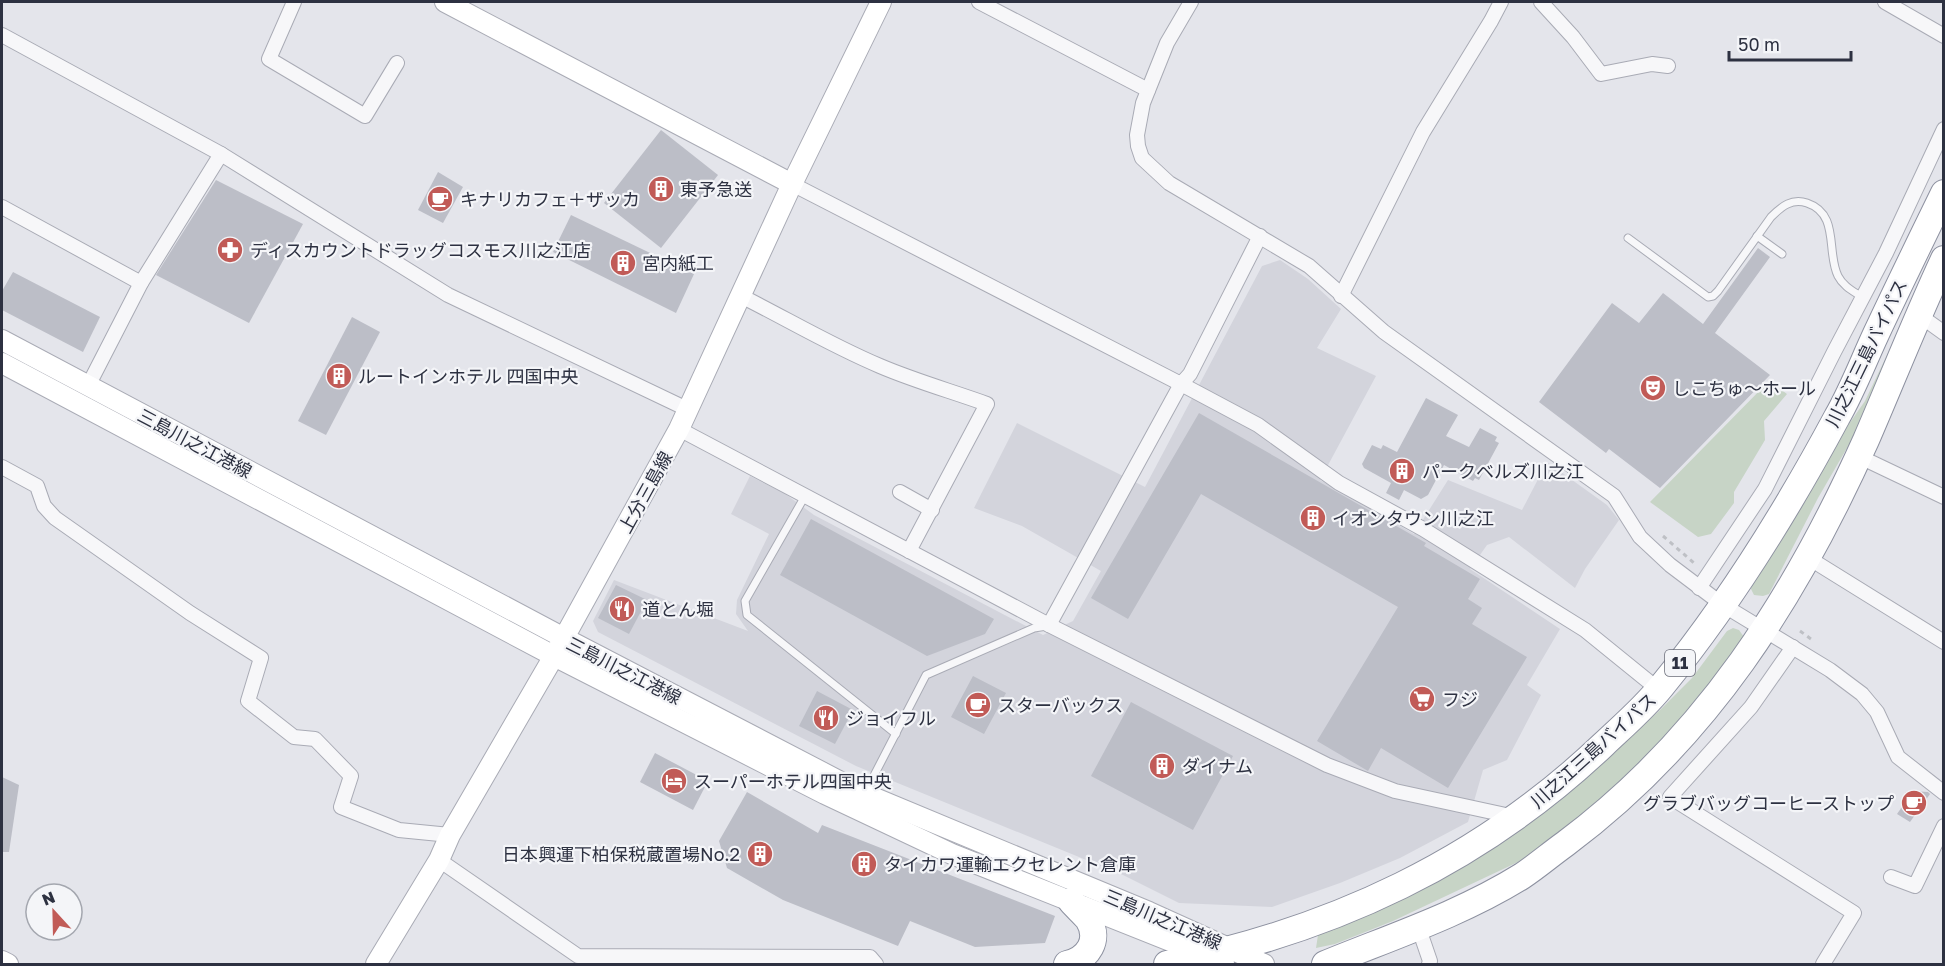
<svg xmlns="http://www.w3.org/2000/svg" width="1945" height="966" viewBox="0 0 1945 966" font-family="'Golos Text','Noto Sans JP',sans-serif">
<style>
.built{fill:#d3d4dc}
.green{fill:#c7d4c6}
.building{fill:#bcbec7}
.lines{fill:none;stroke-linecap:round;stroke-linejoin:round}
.lane-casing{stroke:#a9abb5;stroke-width:9}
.street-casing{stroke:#a9abb5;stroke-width:16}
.secondary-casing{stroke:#a9abb5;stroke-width:22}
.highway-casing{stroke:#8d91a0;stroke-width:28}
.path{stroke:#bec0c5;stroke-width:3;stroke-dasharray:4.5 4.5;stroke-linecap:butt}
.lane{stroke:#f7f7f9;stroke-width:7}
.street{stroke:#f7f7f9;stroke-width:14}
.secondary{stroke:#fff;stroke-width:20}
.highway{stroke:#fff;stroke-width:26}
.labels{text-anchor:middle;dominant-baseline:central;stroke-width:4.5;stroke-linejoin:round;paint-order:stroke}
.shield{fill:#f4f5f8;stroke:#696c78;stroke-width:1.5}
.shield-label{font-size:16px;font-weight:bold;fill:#2d3141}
.poi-label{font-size:18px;fill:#2d3141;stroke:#f4f5f8;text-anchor:start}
.street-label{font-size:18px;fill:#2d3141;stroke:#f4f5f8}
</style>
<rect width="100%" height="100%" fill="#e4e5eb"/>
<!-- built -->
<polygon class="built" points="1280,260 1308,279 1341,309 1317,348 1376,376 1320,480 1414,534 1448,480 1522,510 1547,462 1607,505 1619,520 1585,569 1575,588 1509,537 1487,545 1470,569 1560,629 1527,685 1541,695 1507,760 1483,770 1468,822 1400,858 1340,883 1272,907 1179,903 1123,875 856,766 598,632 593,621 614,580 748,631 736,614 737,600 769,534 731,514 750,476 784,493 814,515 1043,635 1073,621 1101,571 1022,526 974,508 1017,423 1145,487 1262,266"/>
<!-- green -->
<g class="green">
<polygon points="1899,330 1858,429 1818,498 1769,594 1763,596 1754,595 1751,589 1752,580 1830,451 1865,401"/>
<polygon points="1769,381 1787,394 1764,421 1765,440 1734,492 1734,503 1711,534 1698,537 1650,502"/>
<polygon points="1733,628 1739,630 1744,637 1742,646 1652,754 1595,806 1533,855 1393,921 1335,944 1316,948 1318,935 1322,932 1414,893 1505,839 1593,770 1660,710 1692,678 1727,631"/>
</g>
<!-- building -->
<g class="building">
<polygon points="661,130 718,175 661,248 604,203"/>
<polygon points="438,172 463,187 443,223 418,210"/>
<polygon points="216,180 303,224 249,323 156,275"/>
<polygon points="571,215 694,274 676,313 553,252"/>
<polygon points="1758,248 1770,257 1715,333 1770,375 1660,488 1609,449 1606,453 1539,402 1612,303 1639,323 1663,293 1703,324"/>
<polygon points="13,272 100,317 83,352 2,310 2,291"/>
<polygon points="352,317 380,332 326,435 298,421"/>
<polygon points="1426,398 1458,415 1446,436 1469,447 1480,428 1497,437 1495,441 1499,443 1479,480 1475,478 1473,481 1444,465 1428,495 1421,499 1404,490 1399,500 1386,493 1391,483 1364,468 1362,464 1372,445 1381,449 1383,445 1397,452"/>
<polygon points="1199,413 1426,543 1424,546 1480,579 1468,599 1482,608 1472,624 1527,657 1448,788 1381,748 1368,771 1317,741 1398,607 1201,494 1128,619 1091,598"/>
<polygon points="811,519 994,619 985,634 927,656 780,575"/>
<polygon points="616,585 647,600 629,634 598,618"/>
<polygon points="973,676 1006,693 984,734 951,717"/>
<polygon points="817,691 853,710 835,744 799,726"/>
<polygon points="1131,702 1233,756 1193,830 1091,776"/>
<polygon points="655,753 708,781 693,810 640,782"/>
<polygon points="2,777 19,785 9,852 2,852"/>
<polygon points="1913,791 1928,792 1930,794 1910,822 1897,814"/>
<polygon points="747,792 818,833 822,825 1055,916 1045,943 975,947 910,921 898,946 783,900 727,868 719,841"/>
</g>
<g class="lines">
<!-- lane casing -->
<g class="lane-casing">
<g id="lane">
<polyline points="1757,236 1782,254"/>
<path d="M1628,238L1708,297L1713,296L1718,291L1771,217C1782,206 1792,198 1807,203C1840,214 1826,252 1838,276C1843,286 1853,291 1862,297"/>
<polyline points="805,496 745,601 747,615 896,734"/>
<polyline points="866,791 926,675 1034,628 1047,626"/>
</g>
</g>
<!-- street casing -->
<g class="street-casing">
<g id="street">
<polyline points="294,2 269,59 365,116 397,63"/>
<polyline points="979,2 1148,90"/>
<polyline points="1191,2 1167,43 1143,103 1137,135 1138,146 1142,158 1169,183 1309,266 1384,332 1614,496 1640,537 1670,565 1723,605 1830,670 1862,694 1877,712 1898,757 1944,793"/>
<polyline points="1541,2 1573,37 1601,74 1652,64 1668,66"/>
<polyline points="1885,2 1944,36"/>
<polyline points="2,35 221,154 448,295 689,410"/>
<polyline points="792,184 1181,384 1190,374 1260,236"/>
<polyline points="2,207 141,283"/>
<path d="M741,296C787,319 832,346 880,366C915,381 951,391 987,404L909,551"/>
<polyline points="1341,296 1423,132 1491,21 1501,2"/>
<polyline points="1919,315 1944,333"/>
<polyline points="88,386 141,283 221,154"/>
<polyline points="679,429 1049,625 1327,765 1395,791 1515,817"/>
<polyline points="1858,456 1944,497"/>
<polyline points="2,467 37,486 44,506 55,518 190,613 261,658 248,701 294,737 315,739 351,776 341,807 399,830 450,835"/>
<polyline points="900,492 932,510"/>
<polyline points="1807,557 1944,642"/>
<polyline points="1699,588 1765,489 1834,352 1886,253 1944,129"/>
<polyline points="1049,625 1181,384 1258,425 1339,483 1423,529 1585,630 1659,690"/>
<polyline points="1793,647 1751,707 1670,797 1854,913 1823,964"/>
<polyline points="439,860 578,956 870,957 876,964"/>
<polyline points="1891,877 1915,886 1944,826"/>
<polyline points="1418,926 1430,961 1429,964"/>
</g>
</g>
<!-- secondary casing -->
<g class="secondary-casing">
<g id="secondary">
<polyline points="445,2 792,184"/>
<polyline points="2,340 564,638 839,781 865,794 1149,912 1264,964"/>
<polyline points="2,363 554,656 825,794 952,854 1208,956 1224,964"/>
<polyline points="2,961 8,964"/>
<polyline points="376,964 439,860 450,835 554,656 679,429 792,184 881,2"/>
</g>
</g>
<!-- highway casing -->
<g class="highway-casing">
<g id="highway">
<path d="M1067,964C1088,959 1101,940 1088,919C1083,913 1076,907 1071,901"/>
<path d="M1167,964C1333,930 1480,862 1604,744C1623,726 1644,708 1661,687C1729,604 1786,512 1837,417C1852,391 1863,362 1876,334C1898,287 1921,240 1944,193"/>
<path d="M1325,964C1391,937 1461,914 1522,876C1537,866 1551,854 1565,844C1706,739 1795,598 1866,440C1892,380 1916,319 1944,259"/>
</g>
</g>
<!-- path -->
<g class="path">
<polyline points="1663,536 1694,563"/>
<polyline points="1800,631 1811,639"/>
</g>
<!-- lane -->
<use href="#lane" class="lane"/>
<!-- street -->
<use href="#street" class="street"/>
<!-- secondary -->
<use href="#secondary" class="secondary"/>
<!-- highway -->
<use href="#highway" class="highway"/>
</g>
<!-- icons -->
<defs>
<g id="building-disc" transform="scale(1.35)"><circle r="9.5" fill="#c15b57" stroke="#f4f5f8"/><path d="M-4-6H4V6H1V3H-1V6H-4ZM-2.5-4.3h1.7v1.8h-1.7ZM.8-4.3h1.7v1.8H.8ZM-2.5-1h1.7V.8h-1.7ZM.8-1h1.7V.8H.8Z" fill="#fff"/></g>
<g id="cafe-disc" transform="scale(1.35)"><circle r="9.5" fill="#c15b57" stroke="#f4f5f8"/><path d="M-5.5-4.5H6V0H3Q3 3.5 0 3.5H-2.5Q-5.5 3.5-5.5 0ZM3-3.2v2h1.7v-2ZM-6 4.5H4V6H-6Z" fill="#fff"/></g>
<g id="pharmacy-disc" transform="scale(1.35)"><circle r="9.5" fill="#c15b57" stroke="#f4f5f8"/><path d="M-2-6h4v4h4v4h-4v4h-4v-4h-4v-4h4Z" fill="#fff"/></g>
<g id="theatre-disc" transform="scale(1.35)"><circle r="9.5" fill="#c15b57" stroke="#f4f5f8"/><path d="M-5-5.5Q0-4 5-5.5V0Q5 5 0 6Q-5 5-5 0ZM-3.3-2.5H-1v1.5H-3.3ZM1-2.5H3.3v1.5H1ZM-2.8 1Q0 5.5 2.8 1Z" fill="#fff"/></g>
<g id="restaurant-disc" transform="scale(1.35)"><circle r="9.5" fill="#c15b57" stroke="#f4f5f8"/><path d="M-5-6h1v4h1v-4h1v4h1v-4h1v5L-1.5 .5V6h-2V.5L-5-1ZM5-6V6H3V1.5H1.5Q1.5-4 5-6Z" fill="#fff"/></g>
<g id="supermarket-disc" transform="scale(1.35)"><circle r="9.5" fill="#c15b57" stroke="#f4f5f8"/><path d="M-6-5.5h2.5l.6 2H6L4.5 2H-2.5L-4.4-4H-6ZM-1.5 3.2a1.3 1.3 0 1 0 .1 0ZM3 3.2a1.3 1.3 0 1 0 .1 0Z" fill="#fff"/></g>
<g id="hotel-disc" transform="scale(1.35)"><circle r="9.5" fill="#c15b57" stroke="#f4f5f8"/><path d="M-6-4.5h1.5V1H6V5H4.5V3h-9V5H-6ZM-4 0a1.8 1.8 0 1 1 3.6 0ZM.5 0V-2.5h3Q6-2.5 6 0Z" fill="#fff"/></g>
</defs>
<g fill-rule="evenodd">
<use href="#building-disc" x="661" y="189"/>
<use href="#cafe-disc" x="440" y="199"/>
<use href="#pharmacy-disc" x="230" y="250"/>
<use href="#building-disc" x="623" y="263"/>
<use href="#building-disc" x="339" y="376"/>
<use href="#theatre-disc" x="1653" y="388"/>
<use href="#building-disc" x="1402" y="471"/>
<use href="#building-disc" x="1313" y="518"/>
<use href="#restaurant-disc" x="622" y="609"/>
<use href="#supermarket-disc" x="1422" y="699"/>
<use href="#cafe-disc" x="978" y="705"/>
<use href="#restaurant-disc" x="826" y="718"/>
<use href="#building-disc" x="1162" y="766"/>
<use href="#hotel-disc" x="674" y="781"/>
<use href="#cafe-disc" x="1914" y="803"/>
<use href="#building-disc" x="760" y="854"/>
<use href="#building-disc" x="864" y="864"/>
</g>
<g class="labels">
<!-- shield labels -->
<rect class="shield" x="1665" y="650" width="30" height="26" rx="4.5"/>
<g class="shield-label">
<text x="1680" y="663">11</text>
</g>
<!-- poi labels -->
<g class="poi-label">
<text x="680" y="189">東予急送</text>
<text x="460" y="199">キナリカフェ＋ザッカ</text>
<text x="250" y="250">ディスカウントドラッグコスモス川之江店</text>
<text x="642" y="263">宮内紙工</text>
<text x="358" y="376">ルートインホテル 四国中央</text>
<text x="1672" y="388">しこちゅ～ホール</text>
<text x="1422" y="471">パークベルズ川之江</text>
<text x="1332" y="518">イオンタウン川之江</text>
<text x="642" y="609">道とん堀</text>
<text x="1442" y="699">フジ</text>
<text x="998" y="705">スターバックス</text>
<text x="846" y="718">ジョイフル</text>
<text x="1182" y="766">ダイナム</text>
<text x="694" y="781">スーパーホテル四国中央</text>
<text x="1894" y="803" text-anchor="end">グラブバッグコーヒーストップ</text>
<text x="740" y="854" text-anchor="end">日本興運下柏保税蔵置場No.2</text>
<text x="884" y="864">タイカワ運輸エクセレント倉庫</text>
</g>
<!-- street labels -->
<g class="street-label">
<text transform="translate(1866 353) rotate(-64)">川之江三島バイパス</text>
<text transform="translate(195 443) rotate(28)">三島川之江港線</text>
<text transform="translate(645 492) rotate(-61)">上分三島線</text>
<text transform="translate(624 670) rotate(27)">三島川之江港線</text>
<text transform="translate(1593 750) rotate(-42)">川之江三島バイパス</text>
<text transform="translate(1163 919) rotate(23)">三島川之江港線</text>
</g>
</g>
<!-- border -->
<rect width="1945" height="966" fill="none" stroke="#2d3141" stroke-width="6"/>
<!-- north arrow -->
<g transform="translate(54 912) rotate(338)"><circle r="28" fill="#f4f5f8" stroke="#a4a7af" stroke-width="1.5"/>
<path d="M0-4.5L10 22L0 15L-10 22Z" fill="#c15b57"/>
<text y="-9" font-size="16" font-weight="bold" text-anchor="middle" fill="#2d3141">N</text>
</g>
<!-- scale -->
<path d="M1729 51v9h122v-9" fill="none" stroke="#2d3141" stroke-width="3"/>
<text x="1738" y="51" font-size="18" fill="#2d3141" stroke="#f4f5f8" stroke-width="4.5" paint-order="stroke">50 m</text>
</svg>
